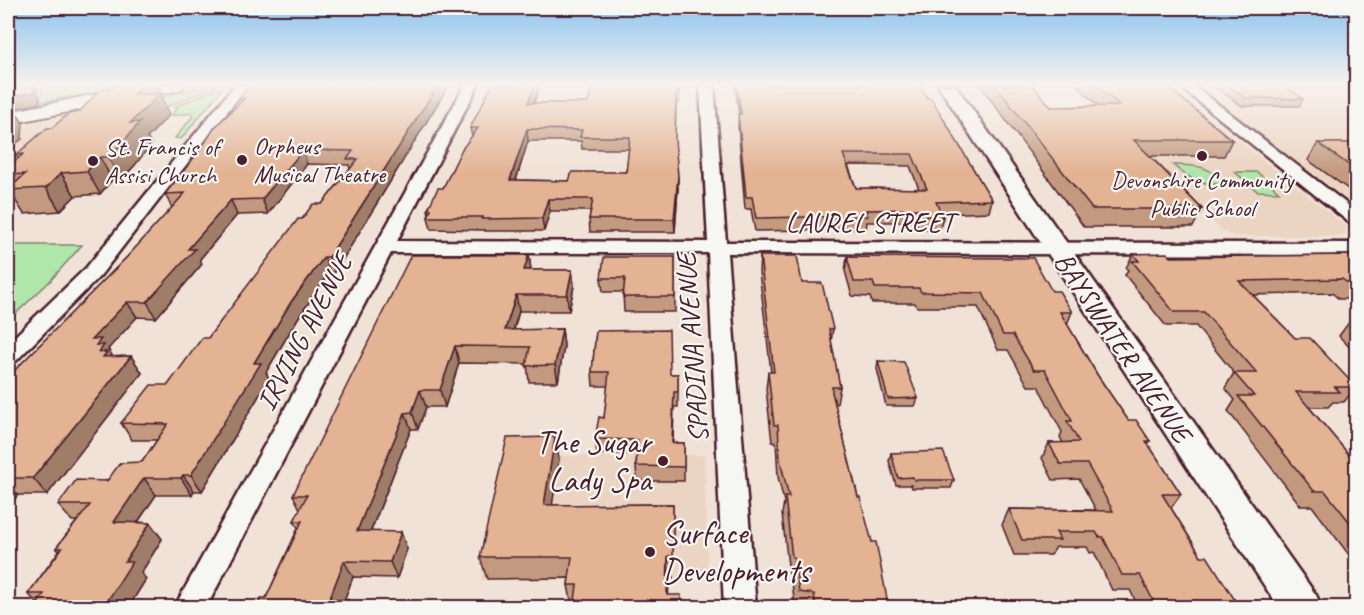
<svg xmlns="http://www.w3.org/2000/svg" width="1364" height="615" viewBox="0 0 1364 615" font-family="Caveat,sans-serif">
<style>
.built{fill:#ecd4c2}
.green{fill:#afe6aa;stroke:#7c826a;stroke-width:1.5}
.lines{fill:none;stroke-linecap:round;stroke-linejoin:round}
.minor-casing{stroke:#4a1f2b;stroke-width:5}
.tertiary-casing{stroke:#4a1f2b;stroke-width:5}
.secondary-casing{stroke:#4a1f2b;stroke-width:4}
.minor{fill:#f6f6f2;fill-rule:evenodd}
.tertiary{fill:#f6f6f2;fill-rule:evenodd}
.secondary{fill:#f6f6f2;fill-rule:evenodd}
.wall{fill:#c39a7f;stroke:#4a1f2b;stroke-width:1.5;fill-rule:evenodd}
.shaded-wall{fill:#9f7d68;stroke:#4a1f2b;stroke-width:1.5}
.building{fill:#e3b394;stroke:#4a1f2b;stroke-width:1.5;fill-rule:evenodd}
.poi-dot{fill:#4a1f2b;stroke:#f6f6f2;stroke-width:2}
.labels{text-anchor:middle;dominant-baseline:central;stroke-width:4.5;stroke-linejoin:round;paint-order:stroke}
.far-poi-label{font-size:24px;fill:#4a1f2b;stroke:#f6f6f2;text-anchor:start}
.street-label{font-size:28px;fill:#4a1f2b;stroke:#f6f6f2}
.near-poi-label{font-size:33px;fill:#4a1f2b;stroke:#f6f6f2;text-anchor:end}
</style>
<rect width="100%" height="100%" fill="#f0e2d6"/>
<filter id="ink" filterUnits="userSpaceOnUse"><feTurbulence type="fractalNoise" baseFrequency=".0167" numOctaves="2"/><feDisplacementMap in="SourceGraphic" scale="12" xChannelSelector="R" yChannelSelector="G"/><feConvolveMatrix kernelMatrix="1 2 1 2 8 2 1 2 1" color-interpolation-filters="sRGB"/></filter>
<g filter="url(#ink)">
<!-- built -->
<g class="built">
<polygon points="30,85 39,85 40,102 131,85 219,85 77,112 8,158 8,90"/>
<polygon points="1074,85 1169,85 1347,227 1344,236 1234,236 1222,231"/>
<polygon points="1189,85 1356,85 1356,216"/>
<polygon points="704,455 708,579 481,580 509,456"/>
</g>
<!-- green -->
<g class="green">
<polygon points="42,85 113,85 113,89 40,102"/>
<polygon points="212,85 216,86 166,107 158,104 167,95"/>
<polygon points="221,87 223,88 181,139 175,138 193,116 191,113 171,116 177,108 174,107"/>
<path d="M1173,165C1200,165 1208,166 1228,185C1204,184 1191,182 1173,165Z"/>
<polygon points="1235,172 1257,172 1279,192 1257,191"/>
<polygon points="8,245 82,245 50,281 8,321"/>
</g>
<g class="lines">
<!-- minor casing -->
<g class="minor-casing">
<g id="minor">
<polygon points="235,85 248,85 100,276 16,361 8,364 8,343 86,268"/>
<polygon points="465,85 478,85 397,241 708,242 700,85 714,85 726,242 1356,243 1356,255 727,253 756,608 724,608 708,253 391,253 206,608 174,608"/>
<polygon points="1178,85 1193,85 1356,211 1356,224 1350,223"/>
</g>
</g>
<!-- tertiary casing -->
<g class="tertiary-casing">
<polygon id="tertiary" points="938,85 955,85 1316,595 1322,608 1279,608"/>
</g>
<!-- secondary casing -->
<g class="secondary-casing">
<polygon id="secondary" points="143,85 184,85 182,89 175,91 8,124 8,112"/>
</g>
<!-- minor -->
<use href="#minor" class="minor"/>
<!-- tertiary -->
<use href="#tertiary" class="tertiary"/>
<!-- secondary -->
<use href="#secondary" class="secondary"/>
</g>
<!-- wall -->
<g class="wall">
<polygon points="249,85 449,85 335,272 330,272 298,318 266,372 269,379 202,491 194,491 192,495 156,495 138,522 150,523 162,539 141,573 146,579 128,608 35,608 38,604 28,594 59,551 56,548 77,521 72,521 58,505 142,462 157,440 132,440 121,423 168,385 208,338 302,219 322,204 350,169 349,165 307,164 268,214 237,215 200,259 202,264 156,318 137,317 108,349 112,355 112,357 131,356 142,373 47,495 18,495 8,507 8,377 127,257 172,208 165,194 241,102 239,98"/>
<path d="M492,85H540L534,103H588L593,85H680L679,103H676L675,143L678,188L675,232H590L589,219L591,211H550L544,231H485V230L431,229L428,217L429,214L428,209L443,188L472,136L470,128ZM528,141H581L582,149H629L626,172L569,181L516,180Z"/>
<path d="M735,85H919L992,200L989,212L942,214L943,217L940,229H919L915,222H867L866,229L755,231L751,209H745L738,125L739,114ZM848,165L910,166L919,189L856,188Z"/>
<polygon points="980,85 1032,85 1051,107 1098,106 1077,85 1165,85 1232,140 1224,156 1150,156 1202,209 1193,227 1084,227"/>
<polygon points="1213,85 1282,85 1303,99 1299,106 1242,106"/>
<polygon points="163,96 161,97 169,115 147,138 151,144 135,165 121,180 112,180 100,194 75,196 60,211 24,214 8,189 8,168 18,159 16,155 52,128"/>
<polygon points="1318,143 1356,143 1356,194 1355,194 1308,160"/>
<polygon points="1133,254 1171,257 1356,255 1356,299 1339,299 1332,293 1253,295 1295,338 1356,387 1344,402 1333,402 1328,407 1309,407 1356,463 1356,564 1312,506 1301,506 1228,411 1235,400 1225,388 1234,373 1196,326 1166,326 1125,275 1128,270 1126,268"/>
<polygon points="529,255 531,270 572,270 574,286 569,311 519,311 514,330 562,329 564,346 558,382 529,382 527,364 459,363 445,407 426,407 418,429 411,429 371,531 407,549 397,578 353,577 344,600 266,598 298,528 294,521 300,509 293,495"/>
<polygon points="760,256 802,283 833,329 831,342 840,387 837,404 835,404 858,497 872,542 888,604 922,608 795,608 791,574 789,574 782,514 784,502 778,477 776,442 772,442 766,389 768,372 771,372 759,272"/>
<polygon points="675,257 675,312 624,312 623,292 603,292 601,278"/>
<polygon points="847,257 1052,291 1072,312 1067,324 1098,376 1128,420 1150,441 1148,444 1181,494 1171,508 1201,556 1240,608 1139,608 1130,590 1112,590 1094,552 1090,553 1087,547 1056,547 1051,555 1014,555 1002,525 1009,509 1096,510 1079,479 1053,480 1042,458 1049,443 1063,443 1060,437 1062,432 1038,386 1028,386 1008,350 998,350 978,307 917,307 915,303 872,303 870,297 852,296 845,271"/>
<polygon points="1350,321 1356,321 1356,354 1339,336"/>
<polygon points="596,331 670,374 678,374 678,407 674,407 673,443 684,443 684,481 637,481 636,466 637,454 597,454 595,439 604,418 608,386 593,386 592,372"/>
<polygon points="878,361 918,398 915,406 886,406 877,369"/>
<polygon points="891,453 954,480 951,488 912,488 911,485 896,485 889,461"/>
<polygon points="559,459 552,505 673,504 673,578 669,578 575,606 572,606 568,585 569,578 487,579 480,557"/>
</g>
<!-- shaded-wall -->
<g class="shaded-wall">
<polygon points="31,85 37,85 37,92 39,96 40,103 8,110 8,98"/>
<polygon points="143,85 158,85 163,96 161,97 169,115 147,138 151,144 135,165 121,180 108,157 130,123 134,94"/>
<polygon points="438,85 449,85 335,272 329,257"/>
<polygon points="535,85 540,85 540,86 529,114 528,103"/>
<polygon points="16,112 23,123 22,139 8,149 8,132"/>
<polygon points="527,129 528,141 512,193 510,180"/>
<polygon points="303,150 307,164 268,214 262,199"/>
<polygon points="100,157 112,180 100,194 87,171"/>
<polygon points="61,173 75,196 60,211 46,188"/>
<polygon points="678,176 678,188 675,232 674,219"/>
<polygon points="548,199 550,211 544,231 542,218"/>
<polygon points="231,200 237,215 200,259 202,264 156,318 147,302 188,249"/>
<polygon points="529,255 531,270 524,270"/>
<polygon points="324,257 330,272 298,318 266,372 269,379 202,491 191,475 254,363 291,302"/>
<polygon points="572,270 574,286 569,311 567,295"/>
<polygon points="516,295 519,311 508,347 505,330"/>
<polygon points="127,302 137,317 108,349 115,362 113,373 99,352 92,339"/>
<polygon points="562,329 564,346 558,382 555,365"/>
<polygon points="455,346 459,363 445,407 440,390"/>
<polygon points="131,356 142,373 47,495 33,478"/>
<polygon points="420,390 426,407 418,429 412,412"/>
<polygon points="405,413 411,429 364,548 357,531"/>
<polygon points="555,437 559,459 549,527 544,505"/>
<polygon points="183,475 194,491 192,495 181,478"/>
<polygon points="144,478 156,495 127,538 114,522"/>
<polygon points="8,483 18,495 8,507"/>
<polygon points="150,523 162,539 141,573 146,579 128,608 103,608 125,562"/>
<polygon points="401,532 407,549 397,578 390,562"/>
<polygon points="668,556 669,578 668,608 667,595"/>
<polygon points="344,561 353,577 341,608 329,600"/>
<polygon points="348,600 352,608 345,608"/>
</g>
<!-- building -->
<g class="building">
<polygon points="8,85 33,85 34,92 8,98"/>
<polygon points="120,85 143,85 134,94 160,94 130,123 140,122 123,142 108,157 100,157 87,171 61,173 46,188 8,190 25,174 8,175 8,168 23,154 16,155 47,128 52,128 68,114 79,112 99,91"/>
<polygon points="249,85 438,85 329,257 324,257 291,302 254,363 261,363 191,475 183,475 181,478 144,478 114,522 150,523 125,562 132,562 103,608 35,608 44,594 28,594 62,548 56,548 90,505 58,505 76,480 107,481 120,463 142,462 168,424 121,423 151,385 168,385 202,338 208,338 298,219 302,219 313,204 322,204 358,159 347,159 353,151 303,150 262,199 231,200 188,249 195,249 147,302 127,302 92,339 101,339 96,345 104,345 99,352 107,352 103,357 131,356 33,478 8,478 8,377 127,257 185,193 165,194 200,150 215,127 245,98 239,98"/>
<path d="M492,85H535L528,103H588L593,85H680L679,92H676L675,139L678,176L674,219H589L593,199H548L542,218L482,219L483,217H428L431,209H428L438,188H443L462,149L478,128H470ZM527,129L582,130L580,137H630L626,172H572L569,181L510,180Z"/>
<path d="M737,85H919L927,98H931L992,200L936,202L943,217L921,216L918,209L866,210L868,216L756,218L752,197H746L738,114H741ZM843,154H912L927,189L856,188Z"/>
<polygon points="995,85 1032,85 1051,107 1120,106 1097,85 1165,85 1232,140 1134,140 1202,209 1092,209"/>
<polygon points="1227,85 1282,85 1303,99 1246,98"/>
<polygon points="16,112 15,127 8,132 8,113"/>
<polygon points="1318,143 1356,143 1356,170"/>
<polygon points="1167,253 1171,257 1356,255 1356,284 1349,284 1342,279 1239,281 1295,338 1310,338 1356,387 1335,387 1340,392 1296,392 1356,463 1356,530 1325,491 1314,491 1238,396 1254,396 1234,373 1257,373 1204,312 1174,312 1132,261 1139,261 1133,254"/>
<polygon points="411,255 529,255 524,270 572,270 567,295 516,295 505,330 562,329 555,365 526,366 530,347 455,346 440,390 420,390 412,412 405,413 357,531 401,532 390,562 344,561 329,600 348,600 345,608 256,608 261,598 266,598 302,521 294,521 307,495 293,495"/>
<polygon points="760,256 797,256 802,283 822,283 833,329 829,329 840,387 832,387 832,392 858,497 860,497 872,542 876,542 888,604 921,604 922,608 816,608 814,594 799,592 794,557 792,557 785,497 789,497 780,460 778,425 774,425 768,372 774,372"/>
<polygon points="604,257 675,257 675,297 623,297 625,278 601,278"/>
<polygon points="847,257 1033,258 1052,291 1059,291 1072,312 1060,312 1098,376 1128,420 1136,420 1150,441 1146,441 1181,494 1162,494 1201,556 1207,556 1240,608 1157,608 1140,575 1122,575 1103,537 1099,537 1096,532 1056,532 1060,540 1022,540 1009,509 1113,511 1087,464 1060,464 1049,443 1079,442 1067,421 1072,421 1045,370 1034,370 1013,335 1003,335 983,293 921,292 919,288 875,288 873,282 854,282"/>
<polygon points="1350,321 1356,321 1356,328"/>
<polygon points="669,330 670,374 678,374 678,392 674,392 672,443 684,443 684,467 636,466 638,440 595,439 599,417 604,418 609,372 592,372 596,331"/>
<polygon points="878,361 904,362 918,398 888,399"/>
<polygon points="555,437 544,505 673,504 673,556 668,556 667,595 681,595 681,608 574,608 577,585 568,585 572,557 480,557 507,438"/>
<polygon points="943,451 954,480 914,480 913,477 898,478 891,453"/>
</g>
</g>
<!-- sky -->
<linearGradient id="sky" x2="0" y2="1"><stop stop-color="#8ac3f1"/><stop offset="0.49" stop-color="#f8f2ed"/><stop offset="1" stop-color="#f8f2ed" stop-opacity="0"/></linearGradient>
<rect width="1364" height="172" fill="url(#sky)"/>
<!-- markers -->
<g class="poi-dot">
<circle cx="1202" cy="156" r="6"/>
<circle cx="242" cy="160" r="6"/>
<circle cx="93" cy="161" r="6"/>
<circle cx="663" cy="461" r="6"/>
<circle cx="650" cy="552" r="6"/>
</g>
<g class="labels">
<!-- far-poi labels -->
<g class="far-poi-label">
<text x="254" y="146">Orpheus<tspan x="254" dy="28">Musical Theatre</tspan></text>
<text x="105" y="147">St. Francis of<tspan x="105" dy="28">Assisi Church</tspan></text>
<text x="1202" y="180" text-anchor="middle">Devonshire Community<tspan x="1202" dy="28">Public School</tspan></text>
</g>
<!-- street labels -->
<g class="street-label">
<text x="870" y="222">LAUREL STREET</text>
<text transform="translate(304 332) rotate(-62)">IRVING AVENUE</text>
<text transform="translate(1123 347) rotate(56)">BAYSWATER AVENUE</text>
<text transform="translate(692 348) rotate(-94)">SPADINA AVENUE</text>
</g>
<!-- near-poi labels -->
<g class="near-poi-label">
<text x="651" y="442">The Sugar<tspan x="651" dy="38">Lady Spa</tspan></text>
<text x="662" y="533" text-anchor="start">Surface<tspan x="662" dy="38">Developments</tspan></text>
</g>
</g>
<!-- margin -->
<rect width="1364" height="615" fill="none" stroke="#f6f6f2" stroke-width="30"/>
<rect x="15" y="15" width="1334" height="585" fill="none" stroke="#4a1f2b" stroke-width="2" filter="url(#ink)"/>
</svg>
